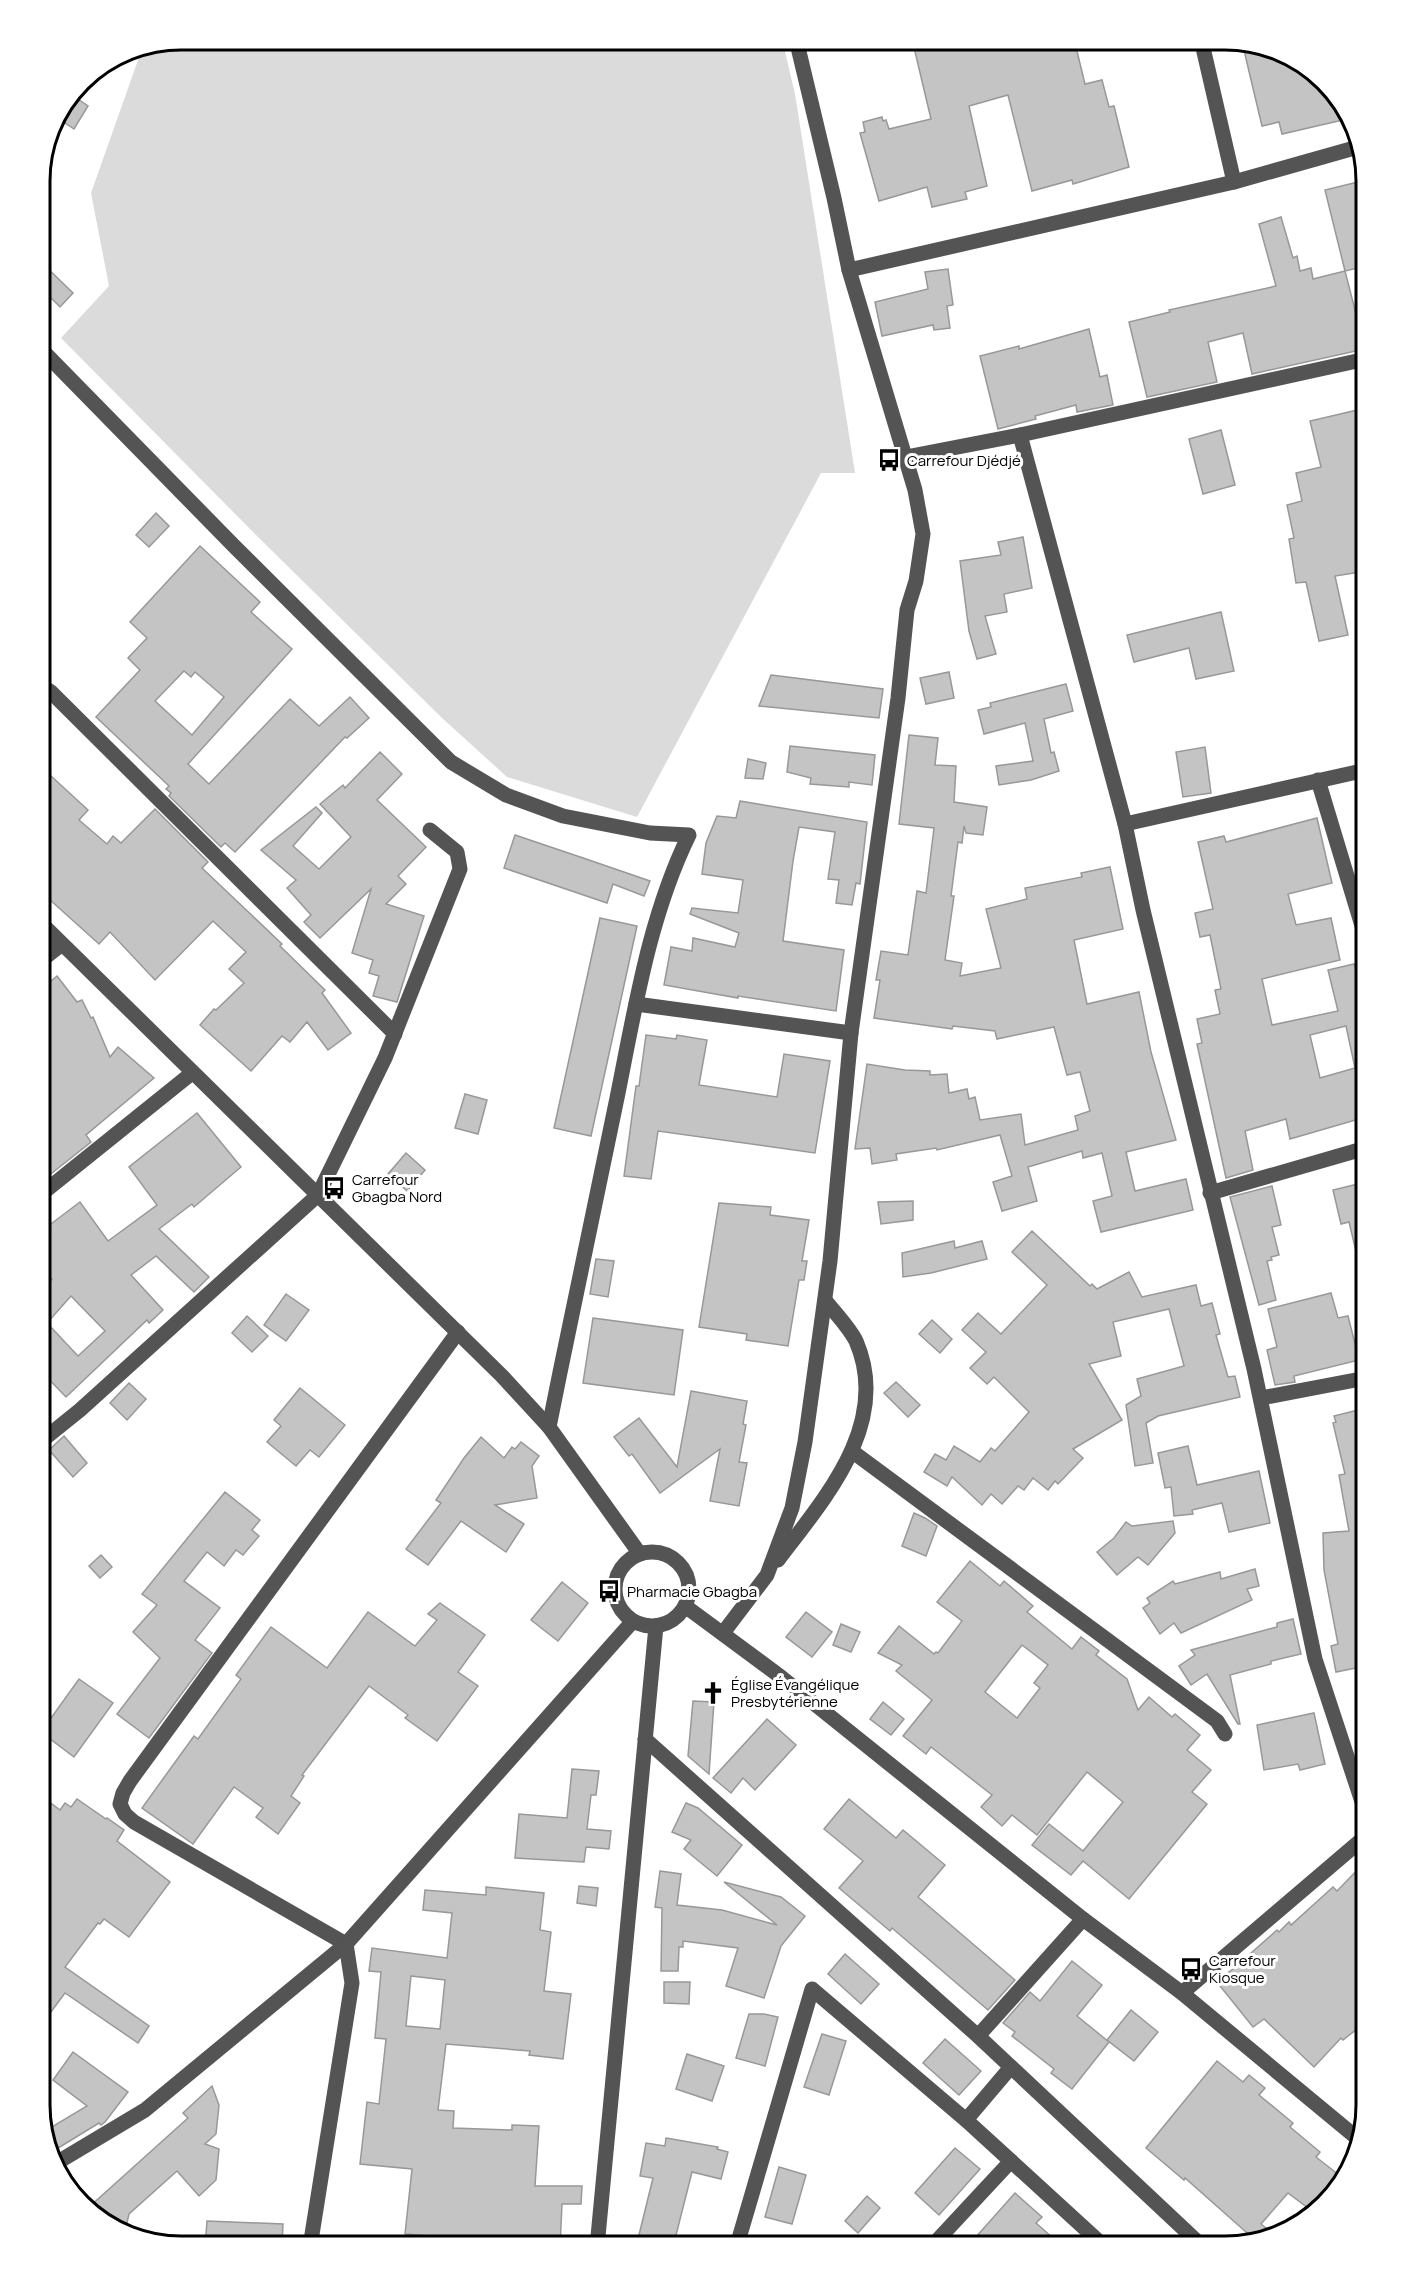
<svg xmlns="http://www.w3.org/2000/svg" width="1405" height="2286" viewBox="0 0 1405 2286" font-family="Manrope,sans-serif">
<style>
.green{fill:#dbdbdb}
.building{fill:#c4c4c4;stroke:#989898;stroke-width:1.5;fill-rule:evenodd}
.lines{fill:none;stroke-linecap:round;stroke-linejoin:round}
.minor{stroke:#545454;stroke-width:15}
.labels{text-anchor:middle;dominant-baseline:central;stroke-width:6;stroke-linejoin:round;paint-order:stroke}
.poi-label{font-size:15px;fill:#000;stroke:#fff;text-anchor:start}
.rim{fill:none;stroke:#000;stroke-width:3}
</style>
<rect width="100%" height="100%" fill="#fff"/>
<!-- green -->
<polygon class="green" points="180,39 782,39 795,94 855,473 821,473 637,817 507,777 441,717 256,535 61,338 109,286 91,193 143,46"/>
<!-- building -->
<g class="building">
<polygon points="912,39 1074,39 1085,84 1102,80 1109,107 1114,106 1129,167 1073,184 1072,180 1032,191 1008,95 969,106 987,186 965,192 967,199 932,207 927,187 879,201 860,133 865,132 863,122 882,117 883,121 886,120 889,129 931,119"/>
<polygon points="1242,42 1304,63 1339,103 1343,120 1282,134 1279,122 1262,126"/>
<polygon points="75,97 88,106 74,129 56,117 67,100 71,102"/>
<polygon points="1366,180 1366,266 1345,271 1365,349 1252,374 1243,333 1208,342 1217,382 1147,397 1129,322 1170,312 1169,310 1276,286 1259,224 1281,217 1293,258 1297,256 1300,271 1311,268 1313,279 1345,271 1325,190"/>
<polygon points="39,260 73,293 60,307 39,286"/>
<polygon points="948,269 953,305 947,306 950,328 934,330 933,325 882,336 875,302 928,289 925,272"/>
<polygon points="1089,329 1100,377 1107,375 1113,405 1077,412 1076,405 1035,416 1036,419 998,429 980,356 1019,346 1019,349"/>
<polygon points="1366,408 1366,571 1335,576 1348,635 1319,641 1306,582 1296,583 1289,539 1294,538 1287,505 1302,501 1296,473 1321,467 1310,421"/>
<polygon points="1221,430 1235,485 1203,494 1189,439"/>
<polygon points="156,513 169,526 149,547 136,535"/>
<polygon points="1023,537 1032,588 1004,594 1007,612 985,616 996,654 977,659 969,631 960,561 1001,555 998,542"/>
<path d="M200,546L260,602L251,612L292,649L188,764L209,784L290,699L319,726L350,697L369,718L347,738L345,737L235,852L225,843L221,847L169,796L171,793L166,789L169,786L96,717L140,670L128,658L147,638L130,622ZM184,671L191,677L195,672L224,697L192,735L155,701Z"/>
<polygon points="1221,612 1234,671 1196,679 1189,648 1134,662 1127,635"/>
<polygon points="949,672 954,698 926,704 920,678"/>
<polygon points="771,675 883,689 879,718 759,706"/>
<polygon points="1066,684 1073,711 1044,719 1051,753 1054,752 1059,771 1031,780 999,785 996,766 1033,761 1025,723 984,734 978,710 991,707 990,703"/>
<polygon points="909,735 938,738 935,765 956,766 954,802 987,807 983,835 966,833 964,826 962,843 958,842 951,896 954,896 945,960 962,963 960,976 1001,968 986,909 1027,899 1025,888 1082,877 1081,873 1110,867 1123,929 1074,940 1087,1004 1139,992 1151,1052 1176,1140 1126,1152 1135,1191 1186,1179 1193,1210 1101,1232 1093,1201 1112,1196 1102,1153 1083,1158 1082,1151 1028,1167 1037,1201 1002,1211 993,1182 1012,1176 1000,1135 937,1150 936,1148 896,1154 897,1160 872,1164 870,1148 855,1149 867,1064 905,1070 930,1071 930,1075 947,1074 949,1093 967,1089 969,1099 975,1097 980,1120 1021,1114 1025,1145 1078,1130 1075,1116 1090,1111 1080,1072 1067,1075 1054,1027 997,1039 995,1031 953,1026 952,1029 874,1018 880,980 876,980 881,951 908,955 917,891 926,893 934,828 899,824"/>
<polygon points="790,746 875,755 872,785 849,782 849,787 810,784 811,778 787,772"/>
<polygon points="1205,747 1211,793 1183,797 1176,752"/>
<polygon points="380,752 402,774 377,800 426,847 398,876 406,884 386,904 424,916 397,1002 373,996 379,976 369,973 373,960 352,953 371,889 320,938 304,922 311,915 287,888 296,880 261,850 316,807 322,813 293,846 319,869 351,837 320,804 343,785 345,788"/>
<polygon points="748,759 766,763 763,779 745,778"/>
<polygon points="39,765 88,810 79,820 107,844 113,836 121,843 155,809 208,862 202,868 282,944 280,946 325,990 322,993 351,1033 328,1050 307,1022 290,1042 282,1036 251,1071 200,1025 214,1009 216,1010 244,983 229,969 246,952 213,921 155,980 110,932 99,944 39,890"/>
<polygon points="740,801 867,822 860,884 856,883 852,905 836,903 839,880 828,879 835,832 799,827 793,861 783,941 844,950 836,1011 738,996 738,998 664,985 671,947 692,951 693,938 735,947 739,933 690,914 692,908 738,913 743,880 702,874 706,843 717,816 736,818"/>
<path d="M1317,818L1332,883L1288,894L1296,925L1331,918L1340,960L1262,979L1272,1025L1338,1011L1328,970L1354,964L1366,1002V1117L1290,1139L1286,1119L1245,1131L1253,1170L1226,1178L1197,1044L1202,1043L1197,1019L1220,1014L1215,990L1221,989L1210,935L1200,937L1195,913L1213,909L1198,842L1224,836L1226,842ZM1346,1026L1355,1068L1320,1078L1310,1035Z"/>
<polygon points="515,835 589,860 650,881 644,896 613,884 607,903 504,868"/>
<polygon points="600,918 637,926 591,1136 554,1128"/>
<polygon points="57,976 77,1002 82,1000 91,1018 93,1017 110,1057 118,1047 154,1078 86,1135 91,1142 47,1177 39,1166 39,991"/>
<polygon points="646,1035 676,1039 677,1035 707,1040 699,1085 777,1097 784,1054 830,1061 815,1153 658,1131 651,1179 624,1176 636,1086 639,1086"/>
<polygon points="465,1094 487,1100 478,1134 455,1128"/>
<path d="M197,1113L241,1167L194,1207L192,1204L159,1229L209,1277L194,1292L156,1256L131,1275L163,1310L149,1323L147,1320L66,1397L39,1369V1294L52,1279L39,1268V1233L80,1202L108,1241L157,1205L129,1167ZM71,1296L105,1331L78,1356L47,1323Z"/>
<polygon points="406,1153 425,1170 407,1191 388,1174"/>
<polygon points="1366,1182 1366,1263 1359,1264 1349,1222 1341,1224 1333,1190"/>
<polygon points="1272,1186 1281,1225 1272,1227 1279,1255 1271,1257 1272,1260 1267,1261 1276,1300 1259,1305 1230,1197"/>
<polygon points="913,1201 913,1220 881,1224 878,1202"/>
<polygon points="719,1203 771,1207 770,1215 809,1220 802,1261 807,1261 804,1280 799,1280 788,1346 746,1340 747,1334 699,1327"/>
<polygon points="1032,1231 1090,1286 1092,1284 1097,1289 1129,1272 1142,1297 1196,1285 1201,1306 1212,1303 1220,1334 1216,1335 1228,1377 1235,1376 1240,1397 1158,1416 1146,1423 1153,1463 1135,1466 1126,1405 1141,1396 1137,1379 1184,1366 1169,1309 1113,1322 1121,1356 1089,1364 1122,1420 1073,1449 1083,1458 1058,1484 1055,1481 1048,1490 1033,1478 1024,1490 1018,1486 1002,1504 991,1494 982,1505 952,1477 947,1486 924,1472 935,1454 946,1460 954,1446 980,1462 991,1448 995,1451 1029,1412 994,1377 987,1384 970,1368 986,1352 962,1330 978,1313 1001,1334 1047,1285 1012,1252"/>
<polygon points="954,1241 955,1248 982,1241 987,1259 931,1273 903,1277 902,1253"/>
<polygon points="596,1259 614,1261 608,1297 590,1294"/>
<polygon points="1331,1293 1338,1318 1348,1316 1359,1360 1294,1376 1295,1382 1275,1385 1267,1350 1277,1347 1268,1309"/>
<polygon points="286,1294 309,1310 286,1341 264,1325"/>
<polygon points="247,1316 268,1336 252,1352 232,1333"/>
<polygon points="593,1318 683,1330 674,1395 583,1383"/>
<polygon points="932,1320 952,1339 940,1353 919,1334"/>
<polygon points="896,1382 920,1405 908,1417 884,1393"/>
<polygon points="129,1383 146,1399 127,1420 110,1403"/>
<polygon points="300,1388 345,1425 319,1457 310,1450 296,1466 267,1442 281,1426 274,1420"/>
<polygon points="691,1391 747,1401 743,1424 746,1425 739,1462 747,1463 739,1506 710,1501 720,1449 660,1493 632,1454 629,1456 614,1437 639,1418 677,1467"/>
<polygon points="1366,1408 1366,1666 1336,1672 1331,1646 1338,1644 1324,1570 1323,1533 1349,1531 1339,1475 1345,1474 1333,1423 1336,1422 1334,1416"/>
<polygon points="64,1436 87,1463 73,1477 49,1450"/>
<polygon points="481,1437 504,1458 512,1447 515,1449 521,1442 539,1456 532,1466 537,1498 495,1505 524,1524 506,1552 461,1521 428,1565 406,1549 441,1503 436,1500 464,1458"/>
<polygon points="1188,1446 1197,1485 1259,1471 1270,1523 1229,1532 1222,1503 1192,1510 1193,1514 1174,1516 1171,1487 1165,1488 1158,1453"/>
<polygon points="225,1492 260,1520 252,1530 259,1536 243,1555 236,1550 224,1566 207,1552 184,1581 220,1608 195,1640 212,1653 149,1738 117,1714 160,1658 133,1632 157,1605 142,1594"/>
<polygon points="914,1513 925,1518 937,1526 926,1556 902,1546"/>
<polygon points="1173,1521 1175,1533 1148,1565 1138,1557 1117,1575 1097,1552 1114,1538 1126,1522 1132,1526"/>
<polygon points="101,1555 112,1567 100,1578 89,1566"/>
<path d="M970,1561L1000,1586L1004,1581L1033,1606L1027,1612L1072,1649L1081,1637L1099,1651L1096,1655L1127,1679L1138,1710L1149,1697L1172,1717L1175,1714L1200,1735L1187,1750L1211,1770L1192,1792L1207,1804L1129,1899L1083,1861L1071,1875L1032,1845L1049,1824L1083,1851L1123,1802L1087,1772L1037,1835L1012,1815L1002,1826L981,1807L992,1795L931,1747L926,1754L903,1736L932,1700L896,1671L902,1665L878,1653L899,1626L934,1654L936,1652L938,1653L962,1621L937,1602ZM1022,1645L1048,1665L1034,1683L1040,1688L1017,1718L985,1692Z"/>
<polygon points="1255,1569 1259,1586 1247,1589 1252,1600 1181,1633 1174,1623 1160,1634 1143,1608 1150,1603 1147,1598 1173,1581 1175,1584 1220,1572 1221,1579"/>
<polygon points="562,1582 588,1603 558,1641 531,1620"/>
<polygon points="440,1603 485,1635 458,1672 478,1686 437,1741 405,1718 408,1715 369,1686 302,1775 304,1776 291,1796 300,1803 278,1834 256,1817 263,1808 234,1787 193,1844 142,1808 194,1736 198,1739 241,1679 236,1675 271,1627 327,1668 368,1612 415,1646 437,1620 428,1614"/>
<polygon points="806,1612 832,1632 812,1657 786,1637"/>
<polygon points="1293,1619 1301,1654 1271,1661 1271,1664 1230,1675 1240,1724 1238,1724 1207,1674 1191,1685 1179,1666 1195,1655 1191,1650 1277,1627 1277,1623"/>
<polygon points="841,1624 860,1632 851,1652 833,1645"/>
<polygon points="79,1679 113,1703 74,1757 41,1732"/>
<polygon points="693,1701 714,1702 709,1774 688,1756"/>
<polygon points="883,1702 904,1719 891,1735 870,1719"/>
<polygon points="1314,1713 1325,1764 1300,1770 1298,1764 1264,1770 1257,1725"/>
<polygon points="767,1719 796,1745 755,1790 743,1778 731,1793 713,1778"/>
<polygon points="572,1769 599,1771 596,1795 591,1795 587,1829 611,1831 609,1849 586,1847 584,1862 515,1858 519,1814 567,1818"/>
<polygon points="39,1794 60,1810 65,1803 71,1807 77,1799 106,1819 107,1818 124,1830 117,1841 170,1882 129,1937 104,1919 100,1924 98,1923 65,1967 149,2026 138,2043 65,1993 39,2028"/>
<polygon points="849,1799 896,1838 903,1830 945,1865 918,1897 1015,1980 988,2010 892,1928 890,1931 839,1888 863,1861 824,1829"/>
<polygon points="686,1803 698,1808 742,1845 717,1876 684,1849 691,1840 672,1832"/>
<polygon points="1366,1861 1366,1903 1356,1913 1366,1923 1366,2022 1343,2040 1341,2038 1314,2067 1264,2019 1253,2027 1216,1981 1233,1969 1277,1930 1279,1932 1289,1922 1291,1925 1333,1887 1337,1891"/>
<polygon points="660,1871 681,1874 677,1905 722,1910 777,1925 724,1882 781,1897 805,1916 781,1946 764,1998 726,1986 738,1948 683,1941 683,1947 679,1947 678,1971 661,1971 662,1908 655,1907"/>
<polygon points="579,1886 598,1888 596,1906 577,1903"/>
<path d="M486,1887L544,1893L540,1930L551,1932L544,1991L571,1994L563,2059L529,2055L530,2051L446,2044L438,2110L454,2111L453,2128L512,2130V2125L539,2126L535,2186H582L581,2204H562L560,2247L405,2234L412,2169L360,2164L367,2102L379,2104L386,2039L375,2038L381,1972L369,1971L372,1948L447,1958L452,1913L423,1910L425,1890L486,1895ZM411,1976L445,1980L440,2029L406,2026Z"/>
<polygon points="845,1954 879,1984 861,2004 828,1974"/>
<polygon points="1072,1961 1102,1985 1077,2016 1109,2042 1072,2089 1051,2073 1054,2069 1012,2036 1015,2032 1003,2023 1030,1992 1040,2001"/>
<polygon points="664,1982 690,1982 689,2004 664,2003"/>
<polygon points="1131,2010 1158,2032 1134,2061 1107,2040"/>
<polygon points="749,2014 764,2014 778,2017 765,2066 736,2058"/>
<polygon points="822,2034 846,2041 829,2095 804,2087"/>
<polygon points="945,2039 981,2071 959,2095 923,2063"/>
<polygon points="73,2052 128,2092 105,2122 101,2125 99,2123 50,2153 45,2131 87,2106 53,2080"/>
<polygon points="687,2054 724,2066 712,2101 676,2089"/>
<polygon points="1217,2061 1243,2082 1249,2075 1265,2088 1259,2095 1293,2123 1290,2127 1320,2152 1316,2157 1344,2179 1342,2184 1312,2211 1288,2193 1261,2224 1275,2235 1255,2240 1185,2178 1184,2180 1146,2148"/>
<polygon points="212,2086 219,2105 216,2134 205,2144 219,2149 216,2180 199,2196 177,2171 129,2214 125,2231 102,2223 88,2208 188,2118 183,2113"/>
<polygon points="666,2138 718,2147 717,2149 728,2152 721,2179 692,2172 673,2247 636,2247 653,2178 640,2176 646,2143 665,2146"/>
<polygon points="955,2148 980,2169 939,2215 915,2193"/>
<polygon points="779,2167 806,2175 792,2224 765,2217"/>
<polygon points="1015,2193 1042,2217 1036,2223 1063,2247 967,2247"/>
<polygon points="867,2196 880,2208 858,2233 845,2221"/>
<polygon points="207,2221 283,2224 282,2247 205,2247"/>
</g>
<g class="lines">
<!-- minor -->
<g class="minor">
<polyline points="1201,39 1234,182"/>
<polyline points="849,270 1234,182 1358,147"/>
<path d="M39,347L234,546L451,762L506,795L563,816L650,833L689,835C649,917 635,1009 617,1098C594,1207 571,1317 549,1427"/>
<polyline points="1020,435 1125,824 1143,910 1254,1369 1315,1659 1366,1814"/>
<polyline points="906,457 1020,435 1366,359"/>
<polyline points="39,684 51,692 395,1034"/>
<polyline points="1318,780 1366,939"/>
<polyline points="1125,824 1366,770"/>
<polyline points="39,921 502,1376 549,1427 640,1554"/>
<polyline points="39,962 62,944"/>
<polyline points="636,1004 851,1033"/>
<polyline points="1210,1193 1366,1148"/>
<polyline points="39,1196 192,1073"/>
<polyline points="1261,1398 1366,1378"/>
<polyline points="39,1443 80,1410 318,1195 385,1058 460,869 457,852 430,830"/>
<polyline points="853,1452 1217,1721 1225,1734"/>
<circle cx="652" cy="1589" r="37"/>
<path d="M778,1560C824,1499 892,1424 856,1341C849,1327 835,1313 825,1300"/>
<polyline points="685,1606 781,1677 1083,1919 1182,1993 1357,2138"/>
<polyline points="723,1633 767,1575 792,1508 805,1442 830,1261 851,1033 898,698 907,610 916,581 923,534 915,490 849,270 834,198 796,39"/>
<polyline points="645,1739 978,2036 1203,2247"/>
<polyline points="346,1944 134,1822 125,1814 120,1804 123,1793 130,1781 458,1332"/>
<polyline points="1182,1993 1366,1836"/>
<polyline points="978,2036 1083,1919"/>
<polyline points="966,2120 1011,2067"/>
<polyline points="53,2165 145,2110 346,1944 633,1621"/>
<polyline points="310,2247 352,1983 346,1944"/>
<polyline points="597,2247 656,1626"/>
<polyline points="742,2247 740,2235 812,1989 966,2120 1105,2247"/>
<polyline points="931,2247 1011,2161"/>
</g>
</g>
<!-- icons -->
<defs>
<g id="bus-bare" transform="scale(1.8)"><path d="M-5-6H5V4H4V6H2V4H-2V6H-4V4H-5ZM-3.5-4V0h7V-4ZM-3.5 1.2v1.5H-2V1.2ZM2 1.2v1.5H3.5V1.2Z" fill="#000" stroke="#fff" stroke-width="2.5" paint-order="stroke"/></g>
<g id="church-bare" transform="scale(1.8)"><path d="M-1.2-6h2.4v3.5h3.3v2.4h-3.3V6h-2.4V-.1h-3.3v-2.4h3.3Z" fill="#000" stroke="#fff" stroke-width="2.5" paint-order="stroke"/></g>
</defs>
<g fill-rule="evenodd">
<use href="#bus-bare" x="889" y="460"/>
<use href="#bus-bare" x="334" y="1188"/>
<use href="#bus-bare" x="609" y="1591"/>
<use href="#church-bare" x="713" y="1693"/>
<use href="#bus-bare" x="1191" y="1969"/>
</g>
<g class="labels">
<!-- poi labels -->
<g class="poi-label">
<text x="907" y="460">Carrefour Djédjé</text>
<text x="352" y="1179">Carrefour<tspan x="352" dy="17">Gbagba Nord</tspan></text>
<text x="627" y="1591">Pharmacie Gbagba</text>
<text x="731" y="1684">Église Évangélique<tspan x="731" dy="17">Presbytérienne</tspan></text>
<text x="1209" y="1960">Carrefour<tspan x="1209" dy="17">Kiosque</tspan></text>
</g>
</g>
<!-- crop -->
<path d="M0 0H1405V2286H0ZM181 50H1225A131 131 0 0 1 1356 181V2105A131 131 0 0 1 1225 2236H181A131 131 0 0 1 50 2105V181A131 131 0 0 1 181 50Z" fill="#fff" fill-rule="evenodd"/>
<path class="rim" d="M181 50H1225A131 131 0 0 1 1356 181V2105A131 131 0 0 1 1225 2236H181A131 131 0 0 1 50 2105V181A131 131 0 0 1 181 50Z"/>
</svg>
